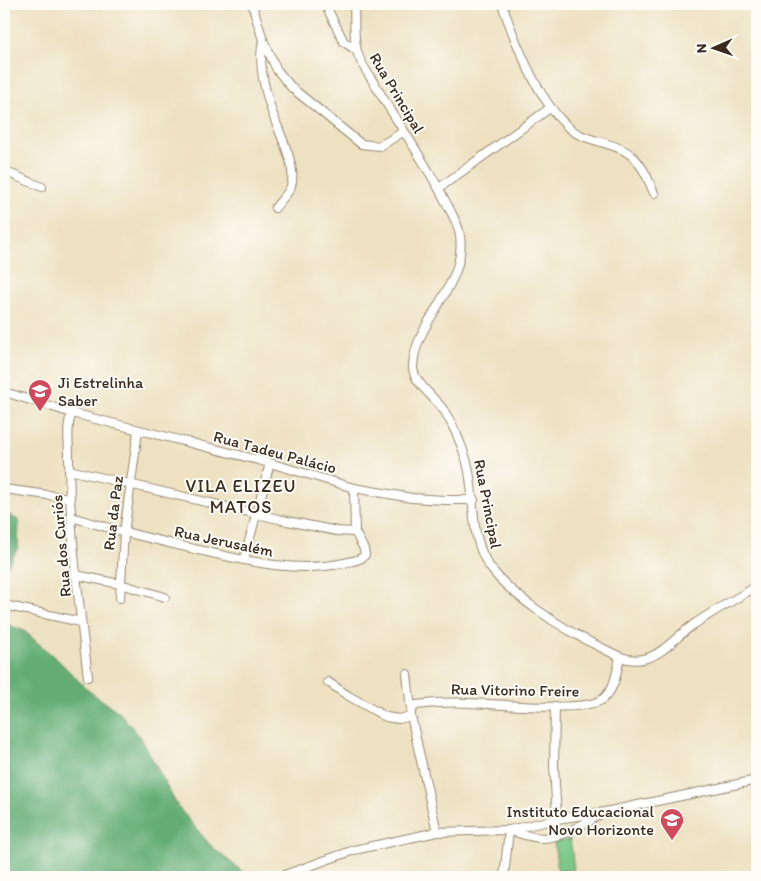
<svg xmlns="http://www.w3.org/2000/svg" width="761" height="881" viewBox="0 0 761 881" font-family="Itim,sans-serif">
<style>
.green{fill:#7bc989;stroke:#5b7a54}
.forest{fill:#64ad75;stroke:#506c4a}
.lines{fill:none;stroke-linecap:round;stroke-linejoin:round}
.minor-casing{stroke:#948670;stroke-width:10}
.minor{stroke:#fff;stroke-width:8}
.labels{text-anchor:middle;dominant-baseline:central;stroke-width:4;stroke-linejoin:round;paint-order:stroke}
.street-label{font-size:16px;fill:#3b2a1e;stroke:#fdfcf7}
.poi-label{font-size:16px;fill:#3b2a1e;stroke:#fdfcf7;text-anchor:start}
.neighbourhood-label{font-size:18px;letter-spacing:1px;fill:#3b2a1e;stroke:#fdfcf7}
</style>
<rect width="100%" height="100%" fill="#fdfcf7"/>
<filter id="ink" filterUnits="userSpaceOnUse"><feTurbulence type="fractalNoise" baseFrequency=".02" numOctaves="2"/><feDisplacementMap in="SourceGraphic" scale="10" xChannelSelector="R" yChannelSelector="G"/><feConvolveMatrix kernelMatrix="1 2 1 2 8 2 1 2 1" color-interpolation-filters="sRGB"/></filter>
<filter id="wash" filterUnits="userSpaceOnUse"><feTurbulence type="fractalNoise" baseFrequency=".0096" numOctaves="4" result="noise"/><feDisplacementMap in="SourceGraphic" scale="20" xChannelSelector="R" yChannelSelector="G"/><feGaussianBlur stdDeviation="1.12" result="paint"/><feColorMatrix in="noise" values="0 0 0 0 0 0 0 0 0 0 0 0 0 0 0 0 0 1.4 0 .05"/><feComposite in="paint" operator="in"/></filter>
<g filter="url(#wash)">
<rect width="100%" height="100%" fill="#eee1c1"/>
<!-- green -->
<polygon class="green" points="570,839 574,869 558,872 554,842"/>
<!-- forest -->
<g class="forest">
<polygon points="4,511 19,521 18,548 4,572"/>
<polygon points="4,624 23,630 60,662 89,691 119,712 141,738 178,807 212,847 249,877 4,877"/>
</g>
</g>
<g filter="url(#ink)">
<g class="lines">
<!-- minor casing -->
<g class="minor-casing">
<g id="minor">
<polyline points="252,4 263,40 277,70 292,88 361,144 380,146 403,132"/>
<polyline points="325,4 344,42 356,50"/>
<path d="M354,4C355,19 353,36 357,51C360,64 370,76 377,88C401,128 429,167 450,210C454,218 459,226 460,236C467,286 414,321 413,367C413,383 437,399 445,412C454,427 461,443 466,459C476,491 469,527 484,557C500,591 568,632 602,648C610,652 619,657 628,659C634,660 641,660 647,658C664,653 678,635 693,625C713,611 736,599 757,586"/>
<path d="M502,4C515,42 538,100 568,127C585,143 617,141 633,157C644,167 648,180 654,193"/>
<path d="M263,40C258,63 264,87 271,109C277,129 298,166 291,186C289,193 279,202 275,208"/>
<polyline points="4,171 42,187"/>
<polyline points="439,188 550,108"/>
<polyline points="11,394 72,413 270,463 354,488 412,498 444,500 474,500"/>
<path d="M72,413C66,424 69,443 69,455C69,529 79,603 88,677"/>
<polyline points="69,470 287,521 337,531 355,532"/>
<polyline points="4,489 70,498"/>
<path d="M72,517C112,530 153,539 194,549C244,560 293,574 344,563C351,561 360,561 365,555L364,549L355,532L354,488"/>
<polyline points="244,560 270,463"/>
<polyline points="76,575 120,584 165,597"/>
<polyline points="120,598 124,533 138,431"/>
<polyline points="4,605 81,622"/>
<polyline points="407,674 411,710 411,716 437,832"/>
<polyline points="328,682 347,695 386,717 399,719 411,716"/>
<polyline points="555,706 554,766 557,819"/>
<path d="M411,710L416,705C433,703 452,702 470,703C496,704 584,713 603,699C615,689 617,671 620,657"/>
<path d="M511,831C522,834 532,838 543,838C562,837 583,825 599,815"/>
<polyline points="279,877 354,850 437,832 509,830 557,819 605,812 757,780"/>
<polyline points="504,877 509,830"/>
</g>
</g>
<!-- minor -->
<use href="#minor" class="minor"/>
</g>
</g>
<!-- icons -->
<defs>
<g id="school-pin" transform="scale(1.25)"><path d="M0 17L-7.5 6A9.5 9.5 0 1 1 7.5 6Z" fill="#d1495b" stroke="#fdfcf7"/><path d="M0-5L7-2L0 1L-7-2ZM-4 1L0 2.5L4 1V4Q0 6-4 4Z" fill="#fff"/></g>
</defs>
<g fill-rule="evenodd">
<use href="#school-pin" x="40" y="391"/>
<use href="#school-pin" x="672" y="820"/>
</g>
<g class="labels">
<!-- street labels -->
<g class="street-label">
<text transform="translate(397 93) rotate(59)">Rua Principal</text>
<text transform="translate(275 452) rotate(15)">Rua Tadeu Palácio</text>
<text transform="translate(488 504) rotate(79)">Rua Principal</text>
<text transform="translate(113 513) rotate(-83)">Rua da Paz</text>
<text transform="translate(224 541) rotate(12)">Rua Jerusalém</text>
<text transform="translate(61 546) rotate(-95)">Rua dos Curiós</text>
<text transform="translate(515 690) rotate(1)">Rua Vitorino Freire</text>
</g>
<!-- poi labels -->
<g class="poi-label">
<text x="58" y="382">Ji Estrelinha<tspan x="58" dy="18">Saber</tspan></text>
<text x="654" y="811" text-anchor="end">Instituto Educacional<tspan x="654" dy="18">Novo Horizonte</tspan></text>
</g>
<!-- neighbourhood labels -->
<g class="neighbourhood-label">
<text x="241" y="486">VILA ELIZEU<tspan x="241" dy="21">MATOS</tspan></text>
</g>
</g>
<!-- margin -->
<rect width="761" height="881" fill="none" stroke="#fdfcf7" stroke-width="20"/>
<!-- north arrow -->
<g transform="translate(714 48) rotate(268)" stroke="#fdfcf7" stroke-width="4" paint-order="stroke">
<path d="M0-4L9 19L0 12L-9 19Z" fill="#3b2a1e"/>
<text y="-8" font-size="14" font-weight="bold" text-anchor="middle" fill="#3b2a1e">N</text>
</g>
</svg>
